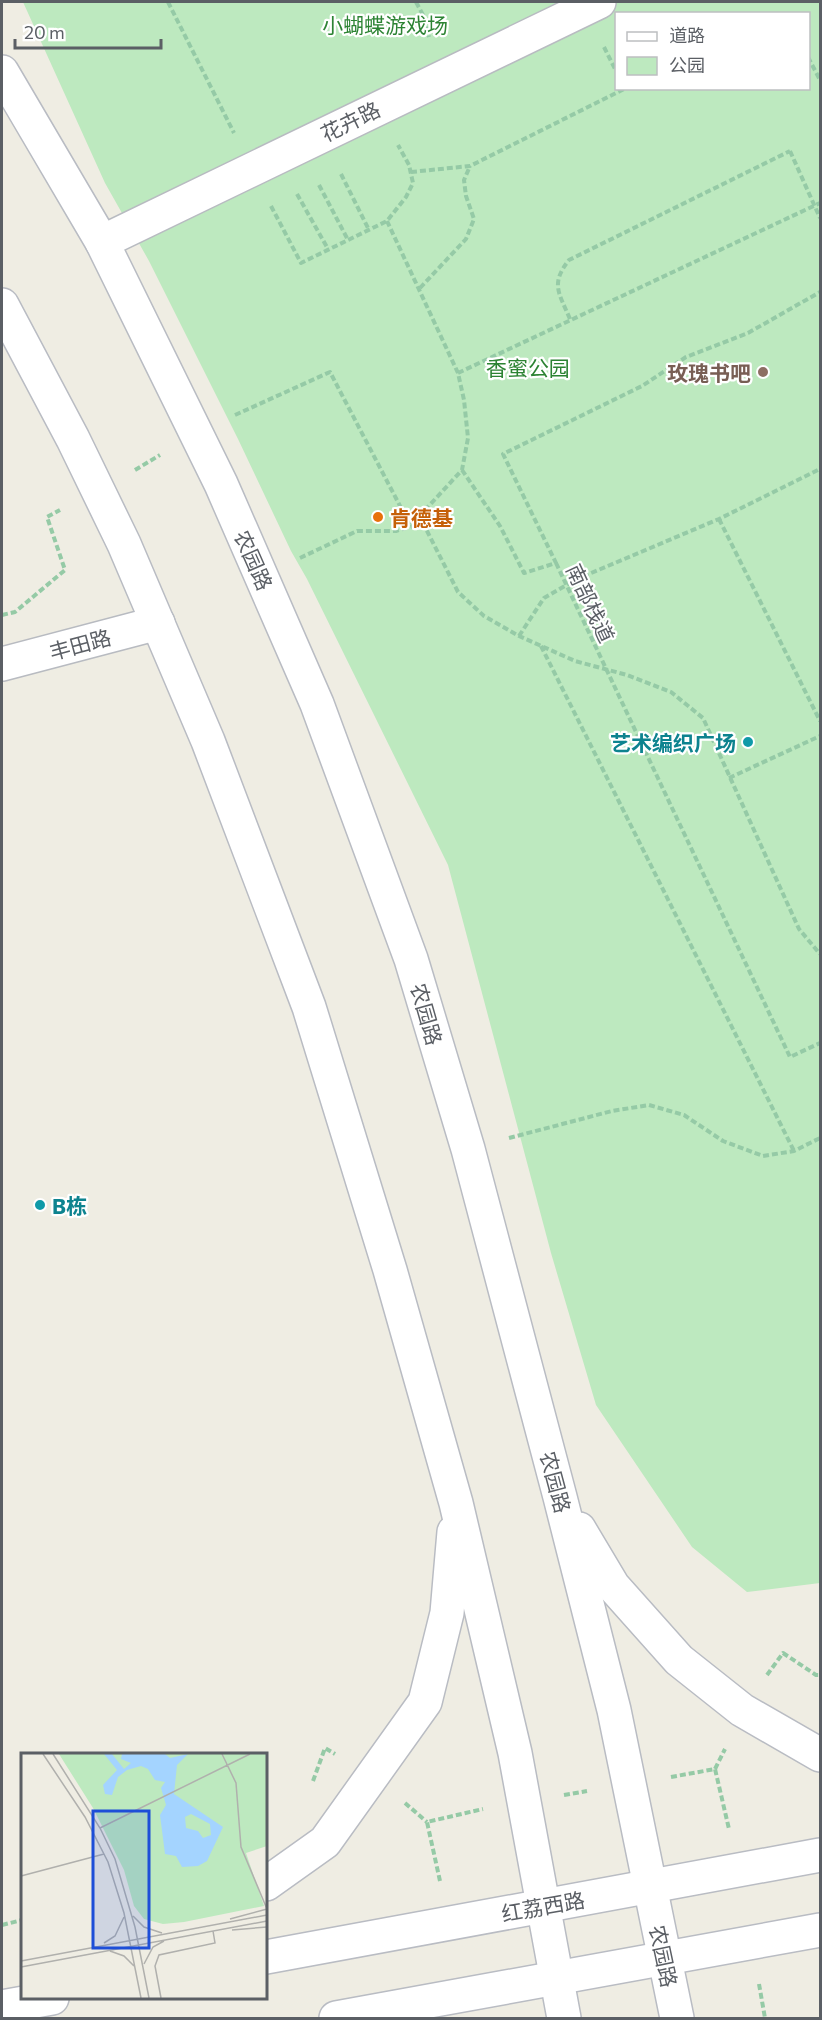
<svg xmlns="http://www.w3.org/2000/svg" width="822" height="2020" viewBox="0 0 822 2020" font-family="Commissioner,'Noto Sans SC',sans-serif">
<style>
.green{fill:#bde9bf;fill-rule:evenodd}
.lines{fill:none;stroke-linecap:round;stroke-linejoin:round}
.pedestrian-casing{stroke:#b8bbc1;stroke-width:36}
.minor-casing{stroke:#b8bbc1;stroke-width:36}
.secondary-casing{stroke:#b9bcc3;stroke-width:36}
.path{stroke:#95caa6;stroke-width:4;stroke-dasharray:6 3;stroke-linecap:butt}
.pedestrian{stroke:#fff;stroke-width:33}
.minor{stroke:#fff;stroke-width:33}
.secondary{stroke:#fff;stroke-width:33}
.path-bridge{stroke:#95caa6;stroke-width:4;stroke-dasharray:6 3;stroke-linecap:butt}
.education-dot{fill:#8d6e63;stroke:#fff;stroke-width:2}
.food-dot{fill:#e8710a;stroke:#fff;stroke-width:2}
.culture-dot{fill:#0f9aa8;stroke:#fff;stroke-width:2}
.labels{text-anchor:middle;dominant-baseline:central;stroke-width:4.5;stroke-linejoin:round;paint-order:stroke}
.park-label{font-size:21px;fill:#2c8333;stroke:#fff}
.street-label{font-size:21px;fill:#5b5f65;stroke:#fff}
.education-label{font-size:21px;font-weight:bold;fill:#785e54;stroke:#fff;text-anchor:end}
.food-label{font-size:21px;font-weight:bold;fill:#c56008;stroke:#fff;text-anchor:start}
.culture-label{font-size:21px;font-weight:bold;fill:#0d838f;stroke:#fff;text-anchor:end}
.inset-road{fill:none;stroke:#b0b0ad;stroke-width:1.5}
.view{fill:#1d4ed8;fill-opacity:0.15;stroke:#1d4ed8;stroke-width:3}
.inset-edge{fill:none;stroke:#5b5f65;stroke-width:3}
</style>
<rect width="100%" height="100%" fill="#efede3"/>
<!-- green -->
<path class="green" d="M23,2H820V1583L747,1592L692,1547L596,1405L551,1253L448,865L307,579L291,551L238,439L149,261L105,183ZM616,14H808V88H616Z"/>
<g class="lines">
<!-- pedestrian casing -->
<g class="pedestrian-casing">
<polyline id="pedestrian" points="102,242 599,2"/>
</g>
<!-- minor casing -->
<g class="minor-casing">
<polyline id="minor" points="2,664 158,623"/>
</g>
<!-- secondary casing -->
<g class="secondary-casing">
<g id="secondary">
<polyline points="2,72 102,242 221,484 317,704 411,959 468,1149 560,1497 614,1710 677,2018"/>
<polyline points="2,305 73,439 124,544 208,741 309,1007 390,1270 456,1503 515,1753 564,2018"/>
<polyline points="579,1529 613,1586 679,1660 742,1710 820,1755"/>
<polyline points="266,1884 325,1842 425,1702 447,1613 454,1532"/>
<polyline points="266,1957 820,1855"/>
<polyline points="2,2007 52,1998"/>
<polyline points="336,2018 820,1930"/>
</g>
</g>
<!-- path -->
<g class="path">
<polyline points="168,2 234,133"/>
<polyline points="416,2 423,15 429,37"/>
<polyline points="604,47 616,71"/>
<polyline points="808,57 820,80"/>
<polyline points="411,172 470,166 626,88"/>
<polyline points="341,174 369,230"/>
<polyline points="319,185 348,240"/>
<polyline points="297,194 328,249"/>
<polyline points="271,206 301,263 387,221 406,197 413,183 409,165 398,145"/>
<polyline points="387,221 458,373 464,400 468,438 462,470 426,509 423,523 458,592 484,616 519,636 575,661 627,675 671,692 703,718 799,929 820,954"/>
<polyline points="420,288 466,239 474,219 466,196 464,180 470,166"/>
<path d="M570,319C559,293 550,284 569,260L790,151"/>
<polyline points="458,373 820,203"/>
<polyline points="235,415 330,372 411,527"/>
<polyline points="135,470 160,455"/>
<polyline points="462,470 500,526 524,573 556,563 503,454 642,386 686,357 748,333 820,292"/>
<polyline points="719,519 820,721"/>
<polyline points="300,558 357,531 396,531 423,523"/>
<polyline points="2,615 15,612 65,570 47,517 60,510"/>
<polyline points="519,636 544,598 577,579 719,519 820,469"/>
<polyline points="541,646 794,1151"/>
<polyline points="729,778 820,736"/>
<polyline points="509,1138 612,1111 649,1105 684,1115 723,1141 763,1156 794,1151 820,1138"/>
<polyline points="767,1675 783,1653 816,1675 820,1675"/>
<polyline points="715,1769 725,1749"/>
<polyline points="671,1777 715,1769 729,1829"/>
<polyline points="313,1781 325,1748 335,1754"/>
<polyline points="564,1795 587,1791"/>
<polyline points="405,1803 427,1822"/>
<polyline points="440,1881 427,1822 483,1809"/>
<polyline points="2,1925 22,1920"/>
<polyline points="759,1984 765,2018"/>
</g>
<!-- pedestrian -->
<use href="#pedestrian" class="pedestrian"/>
<!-- minor -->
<use href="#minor" class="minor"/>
<!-- secondary -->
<use href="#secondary" class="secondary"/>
<!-- path-bridge -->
<g class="path-bridge">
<polyline points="790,151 820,218"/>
<polyline points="556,563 790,1057 820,1043"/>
</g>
</g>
<!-- markers -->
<circle class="education-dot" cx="763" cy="372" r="6"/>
<circle class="food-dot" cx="378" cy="517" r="6"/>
<g class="culture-dot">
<circle cx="748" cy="742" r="6"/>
<circle cx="40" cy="1205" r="6"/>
</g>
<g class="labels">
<!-- park labels -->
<g class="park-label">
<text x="385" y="24">小蝴蝶游戏场</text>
<text x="528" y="367">香蜜公园</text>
</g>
<!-- street labels -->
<g class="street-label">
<text transform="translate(350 121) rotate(-26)">花卉路</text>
<text transform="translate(254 560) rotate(66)">农园路</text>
<text transform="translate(591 603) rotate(65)">南部栈道</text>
<text transform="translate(80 644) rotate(-15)">丰田路</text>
<text transform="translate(427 1014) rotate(74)">农园路</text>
<text transform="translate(556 1482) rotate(75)">农园路</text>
<text transform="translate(543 1906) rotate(-10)">红荔西路</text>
<text transform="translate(664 1956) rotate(78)">农园路</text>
</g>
<!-- education labels -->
<g class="education-label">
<text x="751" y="372">玫瑰书吧</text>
</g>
<!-- food labels -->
<g class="food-label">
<text x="390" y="517">肯德基</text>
</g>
<!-- culture labels -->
<g class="culture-label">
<text x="736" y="742">艺术编织广场</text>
<text x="52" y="1205" text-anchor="start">B栋</text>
</g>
</g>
<!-- overview -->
<g transform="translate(21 1753)">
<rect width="246" height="246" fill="#efede3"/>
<path d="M38,1H246V93L225,100L243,153L163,169L142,171L123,166L113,153L103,117L72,55Z" fill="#bde9bf"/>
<path d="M83,1H91L103,16L110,10L100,6L101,1H144L149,5L167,1L156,12L153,41L202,74L186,108L177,113L161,114L155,103L144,101L139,62L145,52L140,35L144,29L134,27L127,16L120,13L106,17L97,24L91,42L84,41L82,32L96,17ZM170,61L189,71L190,82L182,85L177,78L165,75L164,64Z" fill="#a4d4ff" fill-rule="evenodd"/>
<path class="inset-road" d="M22,1L64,64L87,109L103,160L120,245M32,1L79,75L94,106L114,174L128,245M201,1L215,30L220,94L246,156M79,75L229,1M0,123L83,101M112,163L123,174L141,180M209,166L246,156M211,177L246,174M83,190L94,183L103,164M89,198L103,203L113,213M0,208L246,162M123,211L132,194L143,188M0,214L246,168M140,245L134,213L138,202L194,190L192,178"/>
<path class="view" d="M72,58H128V195H72Z"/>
<rect width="246" height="246" class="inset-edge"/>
</g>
<!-- border -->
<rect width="822" height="2020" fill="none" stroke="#5b5f65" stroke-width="6"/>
<!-- legend -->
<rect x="615" y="12" width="195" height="78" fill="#ffffff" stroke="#bdbfc1" stroke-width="1.5"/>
<rect x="627" y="32" width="30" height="9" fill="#ffffff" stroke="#bdbfc1" stroke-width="1.5"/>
<text x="669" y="42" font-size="18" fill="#5b5f65">道路</text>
<rect x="627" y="57" width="30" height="18" fill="#bde9bf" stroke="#bdbfc1" stroke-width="1.5"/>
<text x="669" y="72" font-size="18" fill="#5b5f65">公园</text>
<!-- scale -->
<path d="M15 39v9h146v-9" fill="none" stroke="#5b5f65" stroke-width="3"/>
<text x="24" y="39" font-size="18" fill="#5b5f65" stroke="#ffffff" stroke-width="4.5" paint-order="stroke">20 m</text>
</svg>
